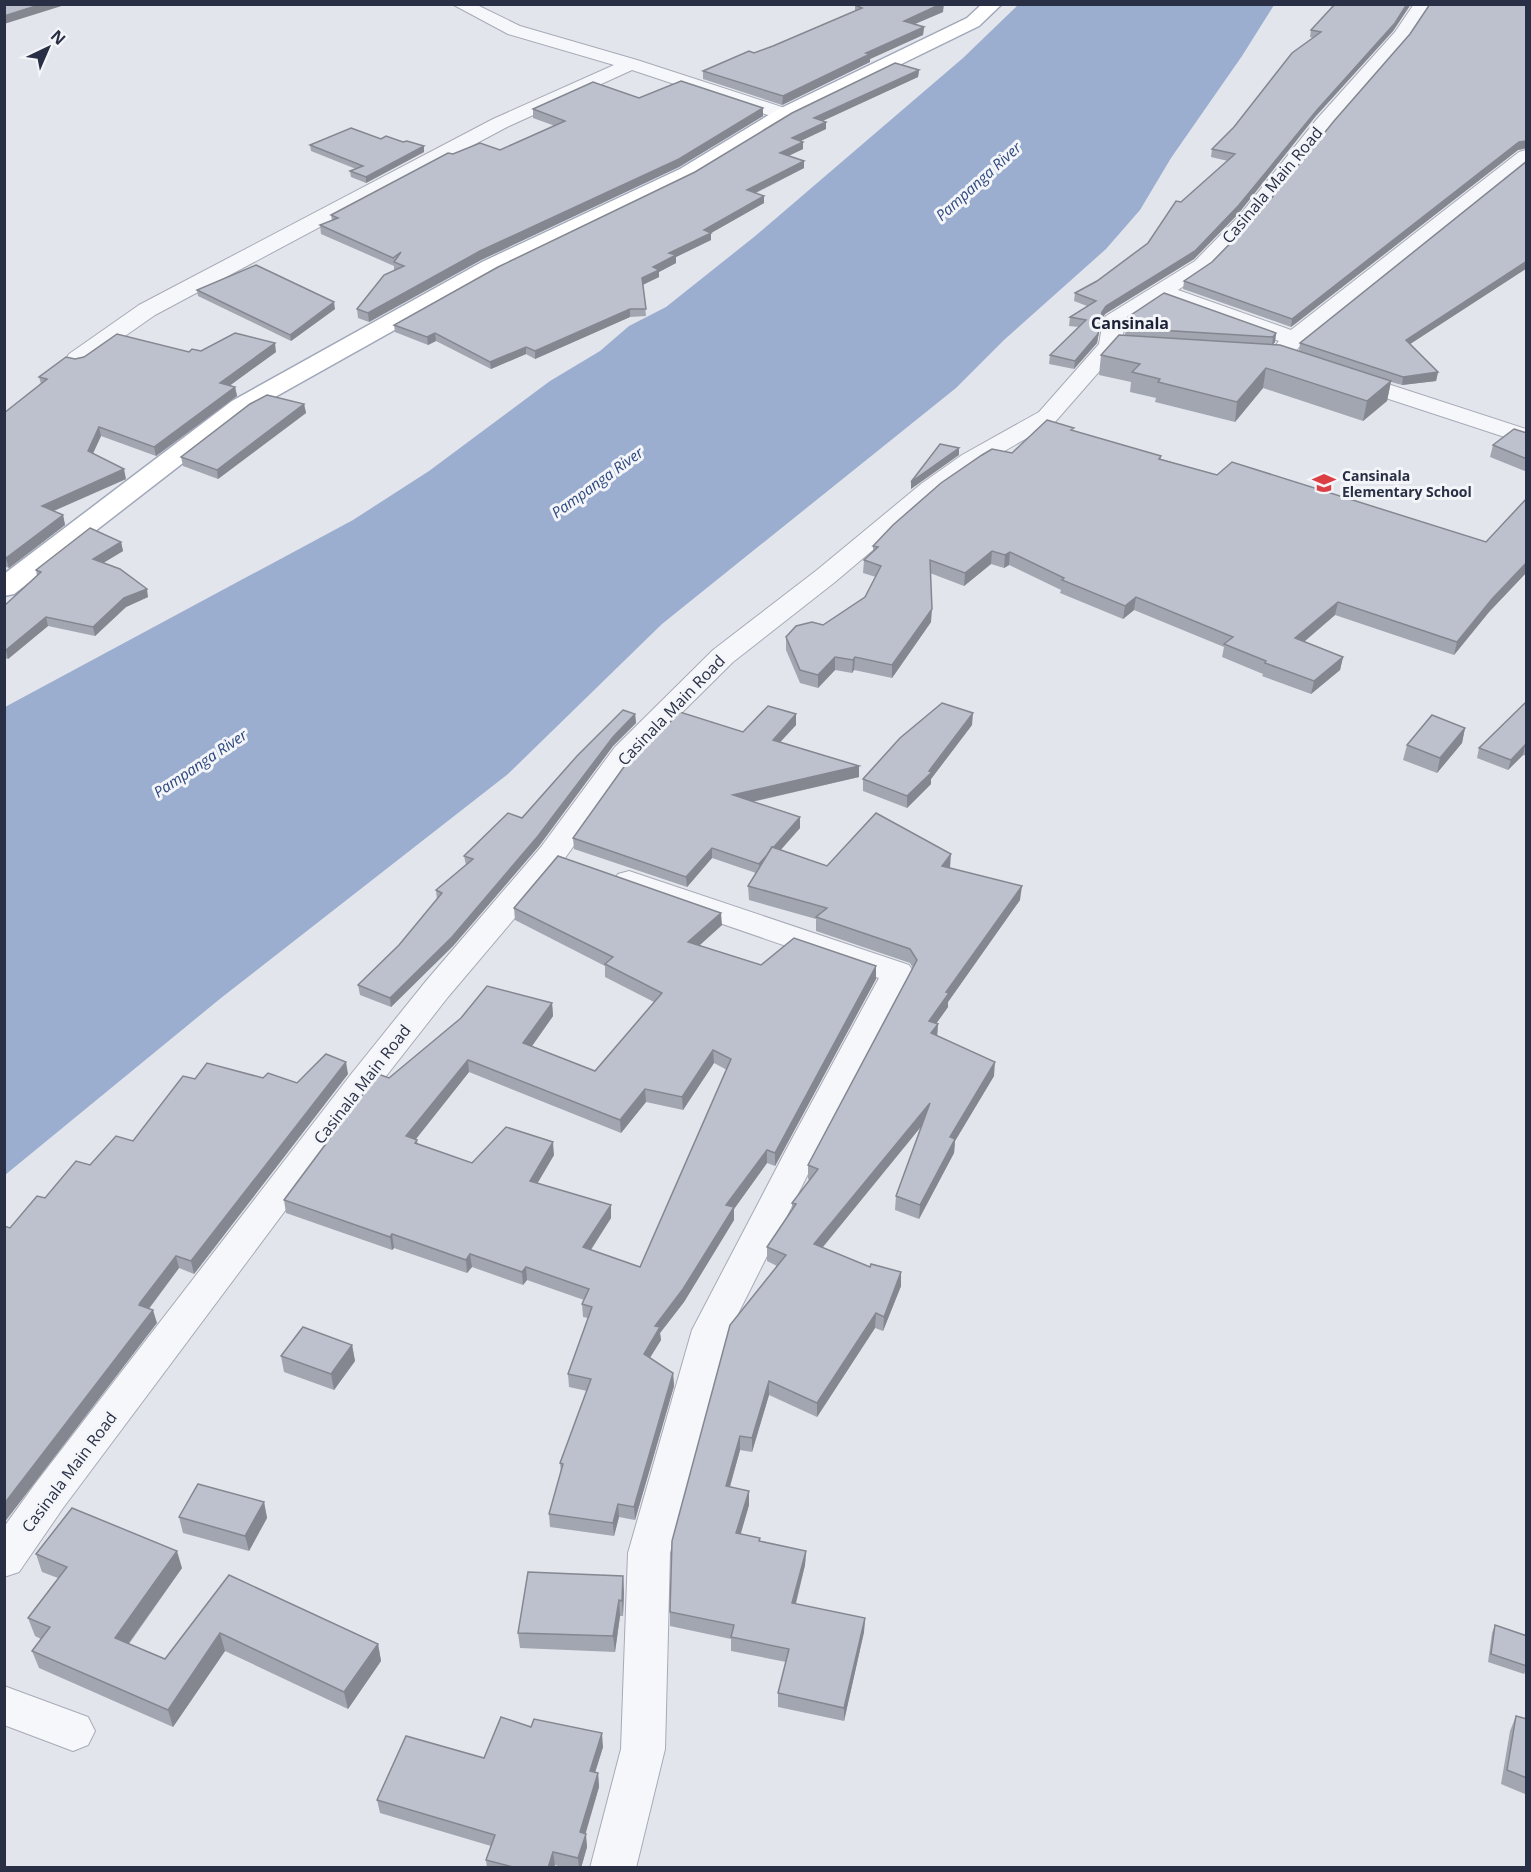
<svg xmlns="http://www.w3.org/2000/svg" width="1531" height="1872" viewBox="0 0 1531 1872" font-family="'Open Sans',sans-serif">
<style>
.water{fill:#9baecf}
.lines{fill:none;stroke-linecap:round;stroke-linejoin:round}
.minor-casing{stroke:#a7abb7;stroke-width:2}
.major-casing{stroke:#a1a8b9;stroke-width:3}
.minor{fill:#f6f7fa;fill-rule:evenodd}
.major{fill:#fff;fill-rule:evenodd}
.wall{fill:#a2a6b0;fill-rule:evenodd}
.shaded-wall{fill:#848790}
.building{fill:#bcc1cd;stroke:#848790;stroke-width:1.5;fill-rule:evenodd}
.labels{text-anchor:middle;dominant-baseline:central;stroke-width:6;stroke-linejoin:round;paint-order:stroke}
.far-poi-label{font-size:14px;font-weight:bold;fill:#293046;stroke:#f3f5f9;text-anchor:start}
.far-water-label{font-size:15px;font-style:italic;fill:#2e497e;stroke:#f3f5f9}
.street-label{font-size:16px;fill:#293046;stroke:#f3f5f9}
.far-quarter-label{font-size:16px;font-weight:bold;fill:#1b2137;stroke:#f3f5f9}
</style>
<rect width="100%" height="100%" fill="#e3e5ec"/>
<!-- water -->
<polygon class="water" points="1018,5 1274,5 1242,56 1171,158 1140,210 1106,249 1004,340 956,388 662,624 508,774 221,998 5,1175 5,707 353,520 429,471 550,381 600,351 629,326 666,307 754,237 963,58"/>
<g class="lines">
<!-- minor casing -->
<g class="minor-casing">
<g id="minor">
<polygon points="452,4 475,4 520,26 637,60 791,110 793,114 791,118 777,118 632,70 507,127 155,315 85,364 77,366 69,364 66,359 69,354 139,305 493,119 614,65 508,34"/>
<path d="M1414,4H1431L1407,40L1331,127L1254,223L1209,269L1178,290L1291,330L1519,152L1526,150V165L1302,344C1292,354 1287,364 1271,360L1268,355L1279,341L1163,299L1125,324L1121,345L1118,350L1055,422L980,465L939,494L835,582L733,662L635,759L563,861L448,997L376,1089L63,1508L19,1572L4,1577V1527L35,1484L352,1073L426,981L541,847L615,747L713,650L817,570L921,484L962,455L1039,412L1099,344L1103,321L1106,316L1195,261L1240,215L1317,119L1395,32Z"/>
<polygon points="1348,371 1526,429 1526,444 1340,383 1337,378 1340,373"/>
<polygon points="629,871 909,965 914,973 820,1150 730,1330 670,1553 665,1749 636,1868 590,1868 621,1749 628,1553 692,1330 786,1150 879,978 618,888 614,881 618,874"/>
<polygon points="4,1686 88,1717 95,1731 88,1745 73,1751 4,1725"/>
</g>
</g>
<!-- major casing -->
<g class="major-casing">
<polygon id="major" points="982,4 1002,4 979,26 791,118 694,177 498,272 250,411 14,594 4,596 4,574 232,401 482,262 680,169 777,110 967,18"/>
</g>
<!-- minor -->
<use href="#minor" class="minor"/>
<!-- major -->
<use href="#major" class="major"/>
</g>
<!-- wall -->
<g class="wall">
<polygon points="1335,4 1411,4 1393,31 1315,117 1238,214 1194,259 1105,314 1101,321 1097,343 1074,369 1049,364 1050,355 1079,327 1069,326 1070,317 1087,306 1074,301 1075,293 1097,281 1148,243 1181,202 1228,161 1211,157 1212,149 1234,127 1313,38 1310,37 1311,30"/>
<polygon points="1527,4 1527,148 1518,150 1291,327 1183,289 1184,281 1212,262 1257,216"/>
<polygon points="855,5 943,12 915,24 924,27 923,35 870,59 870,62 782,105 703,79 703,71 773,46 855,11"/>
<polygon points="919,70 918,77 822,121 826,129 801,141 803,142 803,149 788,156 804,168 756,193 764,203 711,233 711,240 676,257 676,263 659,272 659,277 643,285 646,316 630,317 535,359 526,354 491,369 436,341 428,345 395,332 394,325"/>
<polygon points="639,98 763,116 679,167 481,260 369,322 358,318 357,309 394,270 394,266 321,234 320,225 332,221 331,215 453,154 500,150 555,126 533,118 533,109"/>
<polygon points="381,139 424,152 366,183 351,177 350,171 356,169 311,151 310,145"/>
<polygon points="1527,161 1527,268 1410,344 1438,372 1436,381 1402,385 1391,382 1387,401 1363,421 1263,388 1235,422 1155,402 1156,398 1130,392 1131,382 1099,375 1101,355 1125,335 1126,328 1276,333 1275,342 1273,344 1299,351 1300,343"/>
<polygon points="197,290 335,309 291,341 198,296"/>
<polygon points="201,351 276,352 230,385 235,387 237,396 156,456 101,436 93,453 126,479 54,511 63,515 65,525 9,568 4,566 4,413 41,384 39,377 75,359"/>
<polygon points="304,404 306,413 218,479 183,466 181,457"/>
<polygon points="1074,431 1161,456 1161,459 1217,475 1486,542 1527,498 1527,572 1489,612 1454,655 1335,615 1304,642 1343,657 1340,670 1311,694 1262,676 1263,674 1222,657 1224,647 1134,610 1123,619 1060,593 1061,590 1009,565 1004,568 991,564 964,586 930,573 931,622 892,678 854,670 852,673 835,670 818,688 800,683 786,650 786,637 823,625 865,597 876,577 863,573 864,560 873,552 873,546 1012,453"/>
<polygon points="1527,433 1527,472 1490,457 1493,445"/>
<polygon points="121,542 123,551 103,563 148,597 126,607 95,636 48,626 8,659 4,658 4,606 37,576 36,570"/>
<polygon points="1527,701 1527,756 1523,755 1508,770 1477,758 1479,748"/>
<polygon points="635,714 636,723 613,746 539,846 453,946 391,1007 360,995 358,985 399,945 437,900 436,890 466,865 464,856 522,818"/>
<polygon points="796,714 796,725 780,742 859,766 859,777 752,802 800,828 780,850 827,866 950,868 1020,900 948,1002 948,1007 936,1024 938,1024 937,1035 994,1076 955,1141 954,1153 919,1219 895,1210 896,1196 921,1126 822,1247 901,1286 883,1331 875,1328 817,1417 769,1395 752,1452 740,1450 730,1487 749,1505 740,1534 760,1538 760,1542 806,1551 805,1565 796,1604 865,1618 864,1632 844,1721 778,1707 778,1693 786,1662 731,1651 731,1639 670,1626 670,1612 777,1266 767,1261 767,1247 792,1209 792,1203 810,1180 808,1179 808,1165 913,968 910,963 816,931 816,919 749,900 748,886 756,873 712,858 687,887 574,849 573,838 668,724 743,732"/>
<polygon points="972,725 931,779 931,784 907,808 863,791 863,779"/>
<polygon points="1465,728 1462,743 1437,773 1403,760 1407,745"/>
<path d="M514,908L722,925L699,945L761,965L876,966V979L775,1166L767,1163L734,1209V1220L684,1302L660,1333L661,1340L650,1358L673,1373L674,1386L635,1520L619,1517L614,1536L550,1527L549,1514L561,1472L560,1463L587,1391L569,1387L568,1374L588,1318L583,1317L582,1304L584,1300L527,1280L523,1285L472,1267L467,1273L394,1248L392,1250L286,1213L284,1200L389,1078L552,1003L553,1016L532,1046L595,1071L654,1002L605,977V966L515,920ZM714,1063L727,1070L640,1267L591,1250L611,1218V1205L537,1184L554,1155L472,1163L418,1144L417,1140L416,1139L469,1072L621,1133L646,1102L683,1110Z"/>
<polygon points="348,1074 194,1274 179,1268 149,1309 157,1323 10,1228 45,1198 90,1165 133,1141 195,1079 263,1078 297,1083"/>
<polygon points="352,1345 355,1361 334,1390 284,1372 281,1356"/>
<polygon points="264,1502 267,1518 249,1551 183,1533 179,1517"/>
<polygon points="36,1554 182,1568 129,1644 165,1659 229,1575 378,1644 381,1661 348,1709 225,1651 173,1727 39,1668 32,1651 41,1639 35,1636 28,1618 58,1578 42,1572"/>
<polygon points="624,1592 623,1616 620,1616 615,1652 520,1648 518,1633"/>
<polygon points="1495,1625 1527,1636 1527,1668 1524,1674 1488,1662 1492,1633"/>
<polygon points="1516,1716 1527,1719 1527,1795 1501,1784 1510,1731"/>
<polygon points="531,1727 603,1747 595,1773 598,1773 599,1787 585,1833 587,1847 581,1868 564,1868 555,1865 554,1868 487,1868 486,1860 491,1846 380,1813 377,1800 484,1758"/>
</g>
<!-- shaded-wall -->
<g class="shaded-wall">
<polygon points="42,4 68,4 4,24 4,16"/>
<polygon points="941,4 944,4 943,12 903,29 904,21"/>
<polygon points="1407,4 1411,4 1393,31 1315,117 1238,214 1194,259 1105,314 1101,321 1097,343 1074,369 1075,361 1106,306 1317,110"/>
<polygon points="924,27 923,35 870,59 870,62 782,105 783,96 866,53"/>
<polygon points="919,70 918,77 814,125 814,118"/>
<polygon points="763,108 763,116 679,167 481,260 369,322 368,313 480,251"/>
<polygon points="826,122 826,129 792,145 792,138"/>
<polygon points="1527,141 1527,148 1518,150 1291,327 1292,319 1519,142"/>
<polygon points="803,142 803,149 780,160 780,153"/>
<polygon points="424,146 424,152 366,183 366,177"/>
<polygon points="804,161 804,168 747,197 747,190"/>
<polygon points="764,196 764,203 711,233 711,240 676,257 676,263 659,272 659,277 642,285 642,278 669,253 704,230"/>
<polygon points="1527,261 1527,268 1404,348 1406,340"/>
<polygon points="334,302 335,309 291,341 290,335"/>
<polygon points="630,309 630,317 535,359 535,351"/>
<polygon points="435,333 436,341 428,345 427,337"/>
<polygon points="1276,333 1275,342 1272,346 1273,337"/>
<polygon points="275,343 276,352 221,392 220,383"/>
<polygon points="526,347 526,354 491,369 490,362"/>
<polygon points="1266,368 1263,388 1235,422 1237,402"/>
<polygon points="1438,372 1436,381 1402,385 1403,377"/>
<polygon points="1391,381 1387,401 1363,421 1367,401"/>
<polygon points="235,387 237,396 156,456 154,447"/>
<polygon points="304,404 306,413 218,479 217,470"/>
<polygon points="99,427 101,436 90,460 88,451"/>
<polygon points="959,448 959,455 911,489 911,482"/>
<polygon points="124,469 126,479 44,515 42,506"/>
<polygon points="63,515 65,525 9,568 6,558"/>
<polygon points="121,542 123,551 95,568 93,559"/>
<polygon points="992,551 991,564 964,586 965,573"/>
<polygon points="1010,552 1009,565 1004,568 1005,555"/>
<polygon points="1527,562 1527,572 1489,612 1454,655 1457,642 1492,599"/>
<polygon points="147,589 148,597 126,607 95,636 93,627 124,598"/>
<polygon points="1136,597 1134,610 1123,619 1125,606"/>
<polygon points="1338,602 1335,615 1293,651 1295,638"/>
<polygon points="932,609 931,622 892,678 892,665"/>
<polygon points="46,617 48,626 8,659 6,650"/>
<polygon points="835,657 835,670 818,688 818,675"/>
<polygon points="855,657 854,670 852,673 853,660"/>
<polygon points="1343,657 1340,670 1311,694 1314,681"/>
<polygon points="973,713 972,725 931,779 931,784 907,808 907,796 929,771"/>
<polygon points="635,714 636,723 613,746 539,846 453,946 391,1007 390,998 613,737"/>
<polygon points="796,714 796,725 773,750 773,740"/>
<polygon points="1465,728 1462,743 1437,773 1440,758"/>
<polygon points="1525,745 1523,755 1508,770 1511,760"/>
<polygon points="859,766 859,777 733,806 733,795"/>
<polygon points="800,817 800,828 759,875 759,864"/>
<polygon points="712,848 712,858 687,887 686,877"/>
<polygon points="951,854 950,868 942,866"/>
<polygon points="1022,886 1020,900 948,1002 948,1007 928,1035 929,1021 946,992"/>
<polygon points="721,913 722,925 689,955 688,942"/>
<polygon points="876,966 876,979 775,1166 775,1153"/>
<polygon points="552,1003 553,1016 525,1056 523,1043"/>
<polygon points="938,1024 937,1038 931,1033"/>
<polygon points="713,1050 714,1063 683,1110 682,1097"/>
<polygon points="468,1060 469,1072 408,1149 406,1136"/>
<polygon points="346,1062 348,1074 194,1274 191,1261"/>
<polygon points="995,1062 994,1076 955,1141 954,1153 919,1219 920,1205 950,1137"/>
<polygon points="645,1089 646,1102 621,1133 620,1120"/>
<polygon points="930,1103 929,1117 814,1258 814,1244"/>
<polygon points="553,1142 554,1155 531,1194 530,1181"/>
<polygon points="767,1150 767,1163 734,1209 734,1220 684,1302 660,1333 661,1340 644,1367 644,1354 655,1326 726,1205"/>
<polygon points="611,1205 611,1218 584,1260 583,1247"/>
<polygon points="392,1234 394,1248 392,1250 390,1237"/>
<polygon points="470,1254 472,1267 467,1273 466,1260"/>
<polygon points="176,1256 179,1268 143,1316 139,1305 140,1303"/>
<polygon points="526,1267 527,1280 523,1285 522,1272"/>
<polygon points="901,1272 901,1286 883,1331 884,1317"/>
<polygon points="153,1310 157,1323 4,1523 4,1504"/>
<polygon points="876,1313 875,1328 817,1417 817,1403"/>
<polygon points="352,1345 355,1361 334,1390 331,1374"/>
<polygon points="673,1373 674,1386 635,1520 634,1507"/>
<polygon points="769,1381 769,1395 752,1452 752,1438"/>
<polygon points="740,1436 740,1450 726,1500 726,1486"/>
<polygon points="749,1491 749,1505 737,1547 736,1533"/>
<polygon points="264,1502 267,1518 249,1551 245,1536"/>
<polygon points="618,1504 619,1517 614,1536 613,1523"/>
<polygon points="177,1551 182,1568 120,1655 115,1638"/>
<polygon points="806,1551 805,1565 792,1617 792,1603"/>
<polygon points="623,1576 624,1592 623,1616 622,1601"/>
<polygon points="619,1600 620,1616 615,1652 613,1636"/>
<polygon points="865,1618 864,1632 844,1721 844,1708"/>
<polygon points="220,1633 225,1651 173,1727 168,1710"/>
<polygon points="378,1644 381,1661 348,1709 344,1692"/>
<polygon points="602,1733 603,1747 591,1785 590,1771"/>
<polygon points="598,1773 599,1787 582,1846 580,1832"/>
<polygon points="586,1834 587,1847 581,1868 579,1868 578,1858"/>
<polygon points="553,1852 555,1865 554,1868 548,1868"/>
</g>
<!-- building -->
<g class="building">
<polygon points="4,4 42,4 4,16"/>
<polygon points="857,4 941,4 904,21 924,27 866,53 870,54 783,96 703,71 749,51 754,53 773,46 862,8 855,5"/>
<polygon points="1335,4 1407,4 1395,23 1317,110 1239,205 1195,251 1106,306 1102,312 1098,334 1075,361 1050,355 1086,320 1070,317 1096,301 1075,293 1097,281 1148,243 1176,201 1181,202 1235,154 1212,149 1234,127 1292,53 1321,32 1311,30"/>
<polygon points="1430,4 1527,4 1527,141 1519,142 1292,319 1184,281 1212,262 1257,216 1334,121 1410,34"/>
<polygon points="895,63 919,70 814,118 826,122 792,138 803,142 780,153 804,161 747,190 764,196 704,230 711,233 669,253 676,255 653,267 659,270 642,278 646,309 630,309 535,351 526,347 490,362 435,333 427,337 394,325 498,267 695,172 792,113"/>
<polygon points="681,81 763,108 679,159 480,251 368,313 357,309 384,275 404,266 394,262 401,252 393,258 320,225 338,218 331,215 448,153 453,154 480,143 500,150 565,121 533,109 593,82 639,98"/>
<polygon points="351,128 381,139 386,136 403,142 407,141 424,146 366,177 350,171 363,166 310,145"/>
<polygon points="1527,161 1527,261 1406,340 1438,372 1403,377 1300,343"/>
<polygon points="256,265 334,302 290,335 197,290"/>
<polygon points="1164,293 1276,333 1273,337 1126,328 1128,317"/>
<polygon points="235,333 275,343 220,383 235,387 154,447 99,427 88,451 124,469 42,506 63,515 6,558 4,557 4,413 47,379 39,377 66,357 75,359 84,357 117,334 189,352 192,349 201,351"/>
<polygon points="1119,335 1280,345 1391,381 1367,401 1266,368 1237,402 1158,382 1160,379 1132,372 1140,364 1101,355"/>
<polygon points="267,395 304,404 217,470 181,457 250,404"/>
<polygon points="1047,420 1074,428 1071,430 1161,456 1159,459 1217,475 1232,462 1486,542 1527,498 1527,562 1492,599 1457,642 1338,602 1295,638 1343,657 1314,681 1265,663 1266,661 1224,644 1233,637 1136,597 1125,606 1062,580 1064,578 1010,552 1005,555 992,551 965,573 930,560 932,609 892,665 855,657 853,660 835,657 818,675 800,670 786,637 796,626 812,622 823,625 865,597 881,566 864,560 878,547 873,546 893,525 941,483 982,455 992,449 1012,453"/>
<polygon points="1514,429 1527,433 1527,459 1493,445"/>
<polygon points="940,444 959,448 911,482"/>
<polygon points="90,528 121,542 93,559 120,569 147,589 124,598 93,627 46,617 6,650 4,649 4,606 41,572 36,570"/>
<polygon points="1527,701 1527,745 1525,745 1511,760 1479,748"/>
<polygon points="942,703 973,713 929,771 932,772 907,796 863,779 900,738"/>
<polygon points="768,706 796,714 773,740 859,766 733,795 800,817 773,848 772,847 767,855 759,864 712,848 686,877 573,838 636,750 664,722 668,724 680,712 743,732"/>
<polygon points="623,710 635,714 613,737 538,836 452,937 390,998 358,985 399,945 442,893 436,890 473,859 464,856 508,813 522,818 577,756"/>
<polygon points="1432,715 1465,728 1440,758 1407,745"/>
<polygon points="876,813 951,854 942,866 1022,886 946,992 949,993 929,1021 938,1024 931,1033 995,1062 950,1137 955,1139 920,1205 896,1196 930,1103 814,1244 870,1267 871,1264 901,1272 884,1317 876,1313 817,1403 769,1381 752,1438 740,1436 726,1486 749,1491 736,1533 760,1538 759,1541 806,1551 792,1603 865,1618 844,1708 778,1693 789,1649 731,1637 734,1625 670,1612 672,1541 730,1325 786,1255 767,1247 796,1204 792,1203 818,1169 808,1165 917,960 910,949 816,917 827,908 748,886 772,847 827,866"/>
<path d="M558,856L721,913L688,942L761,965L794,938L876,966L775,1153L767,1150L726,1205L734,1207L683,1289L655,1326L660,1327L644,1354L673,1373L634,1507L618,1504L613,1523L549,1514L563,1464L560,1463L591,1379L568,1374L592,1307L582,1304L589,1289L526,1267L522,1272L470,1254L466,1260L392,1234L390,1237L284,1200L378,1074L389,1078L461,1018L487,986L552,1003L523,1043L595,1071L662,993L605,964L613,957L514,908ZM713,1050L731,1059L640,1267L583,1247L611,1205L530,1181L553,1142L506,1127L472,1163L415,1143L417,1140L406,1136L468,1060L620,1120L645,1089L682,1097Z"/>
<polygon points="326,1054 346,1062 191,1261 176,1256 140,1303 139,1305 153,1310 4,1504 4,1226 10,1228 37,1196 45,1198 76,1161 90,1165 116,1136 133,1141 183,1076 195,1079 207,1063 263,1078 268,1073 297,1083"/>
<polygon points="303,1327 352,1345 331,1374 281,1356"/>
<polygon points="198,1484 264,1502 245,1536 179,1517"/>
<polygon points="72,1508 177,1551 115,1638 165,1659 229,1575 378,1644 344,1692 220,1633 168,1710 32,1651 50,1627 28,1618 67,1567 36,1554"/>
<polygon points="528,1572 623,1576 622,1601 619,1600 613,1636 518,1633"/>
<polygon points="1495,1625 1527,1636 1527,1666 1491,1654"/>
<polygon points="1516,1716 1527,1719 1527,1778 1507,1770"/>
<polygon points="501,1717 531,1727 534,1719 602,1733 590,1771 598,1773 580,1832 586,1834 578,1858 553,1852 548,1868 517,1868 486,1860 495,1835 377,1800 406,1736 484,1758"/>
</g>
<!-- icons -->
<defs>
<g id="school-bare" transform="scale(1.8)"><path d="M0-5L7-2L0 1L-7-2ZM-4 1L0 2.5L4 1V4Q0 6-4 4Z" fill="#db3e43" stroke="#f3f5f9" stroke-width="2.5" paint-order="stroke"/></g>
</defs>
<g fill-rule="evenodd">
<use href="#school-bare" x="1324" y="483"/>
</g>
<g class="labels">
<!-- far-poi labels -->
<g class="far-poi-label">
<text x="1342" y="475">Cansinala<tspan x="1342" dy="16">Elementary School</tspan></text>
</g>
<!-- far-water labels -->
<g class="far-water-label">
<text transform="translate(978 181) rotate(-42)">Pampanga River</text>
<text transform="translate(597 482) rotate(-36)">Pampanga River</text>
<text transform="translate(200 763) rotate(-34)">Pampanga River</text>
</g>
<!-- street labels -->
<g class="street-label">
<text transform="translate(1272 185) rotate(-50)">Casinala Main Road</text>
<text transform="translate(671 710) rotate(-46)">Casinala Main Road</text>
<text transform="translate(362 1084) rotate(-52)">Casinala Main Road</text>
<text transform="translate(69 1472) rotate(-53)">Casinala Main Road</text>
</g>
<!-- far-quarter labels -->
<g class="far-quarter-label">
<text x="1130" y="323">Cansinala</text>
</g>
</g>
<!-- border -->
<rect width="1531" height="1872" fill="none" stroke="#293046" stroke-width="12"/>
<!-- north arrow -->
<g transform="translate(48 48) rotate(44)" stroke="#f3f5f9" stroke-width="4.5" paint-order="stroke">
<path d="M0-4.5L10 22L0 15L-10 22Z" fill="#293046"/>
<text y="-9" font-size="16" font-weight="bold" text-anchor="middle" fill="#293046">N</text>
</g>
</svg>
